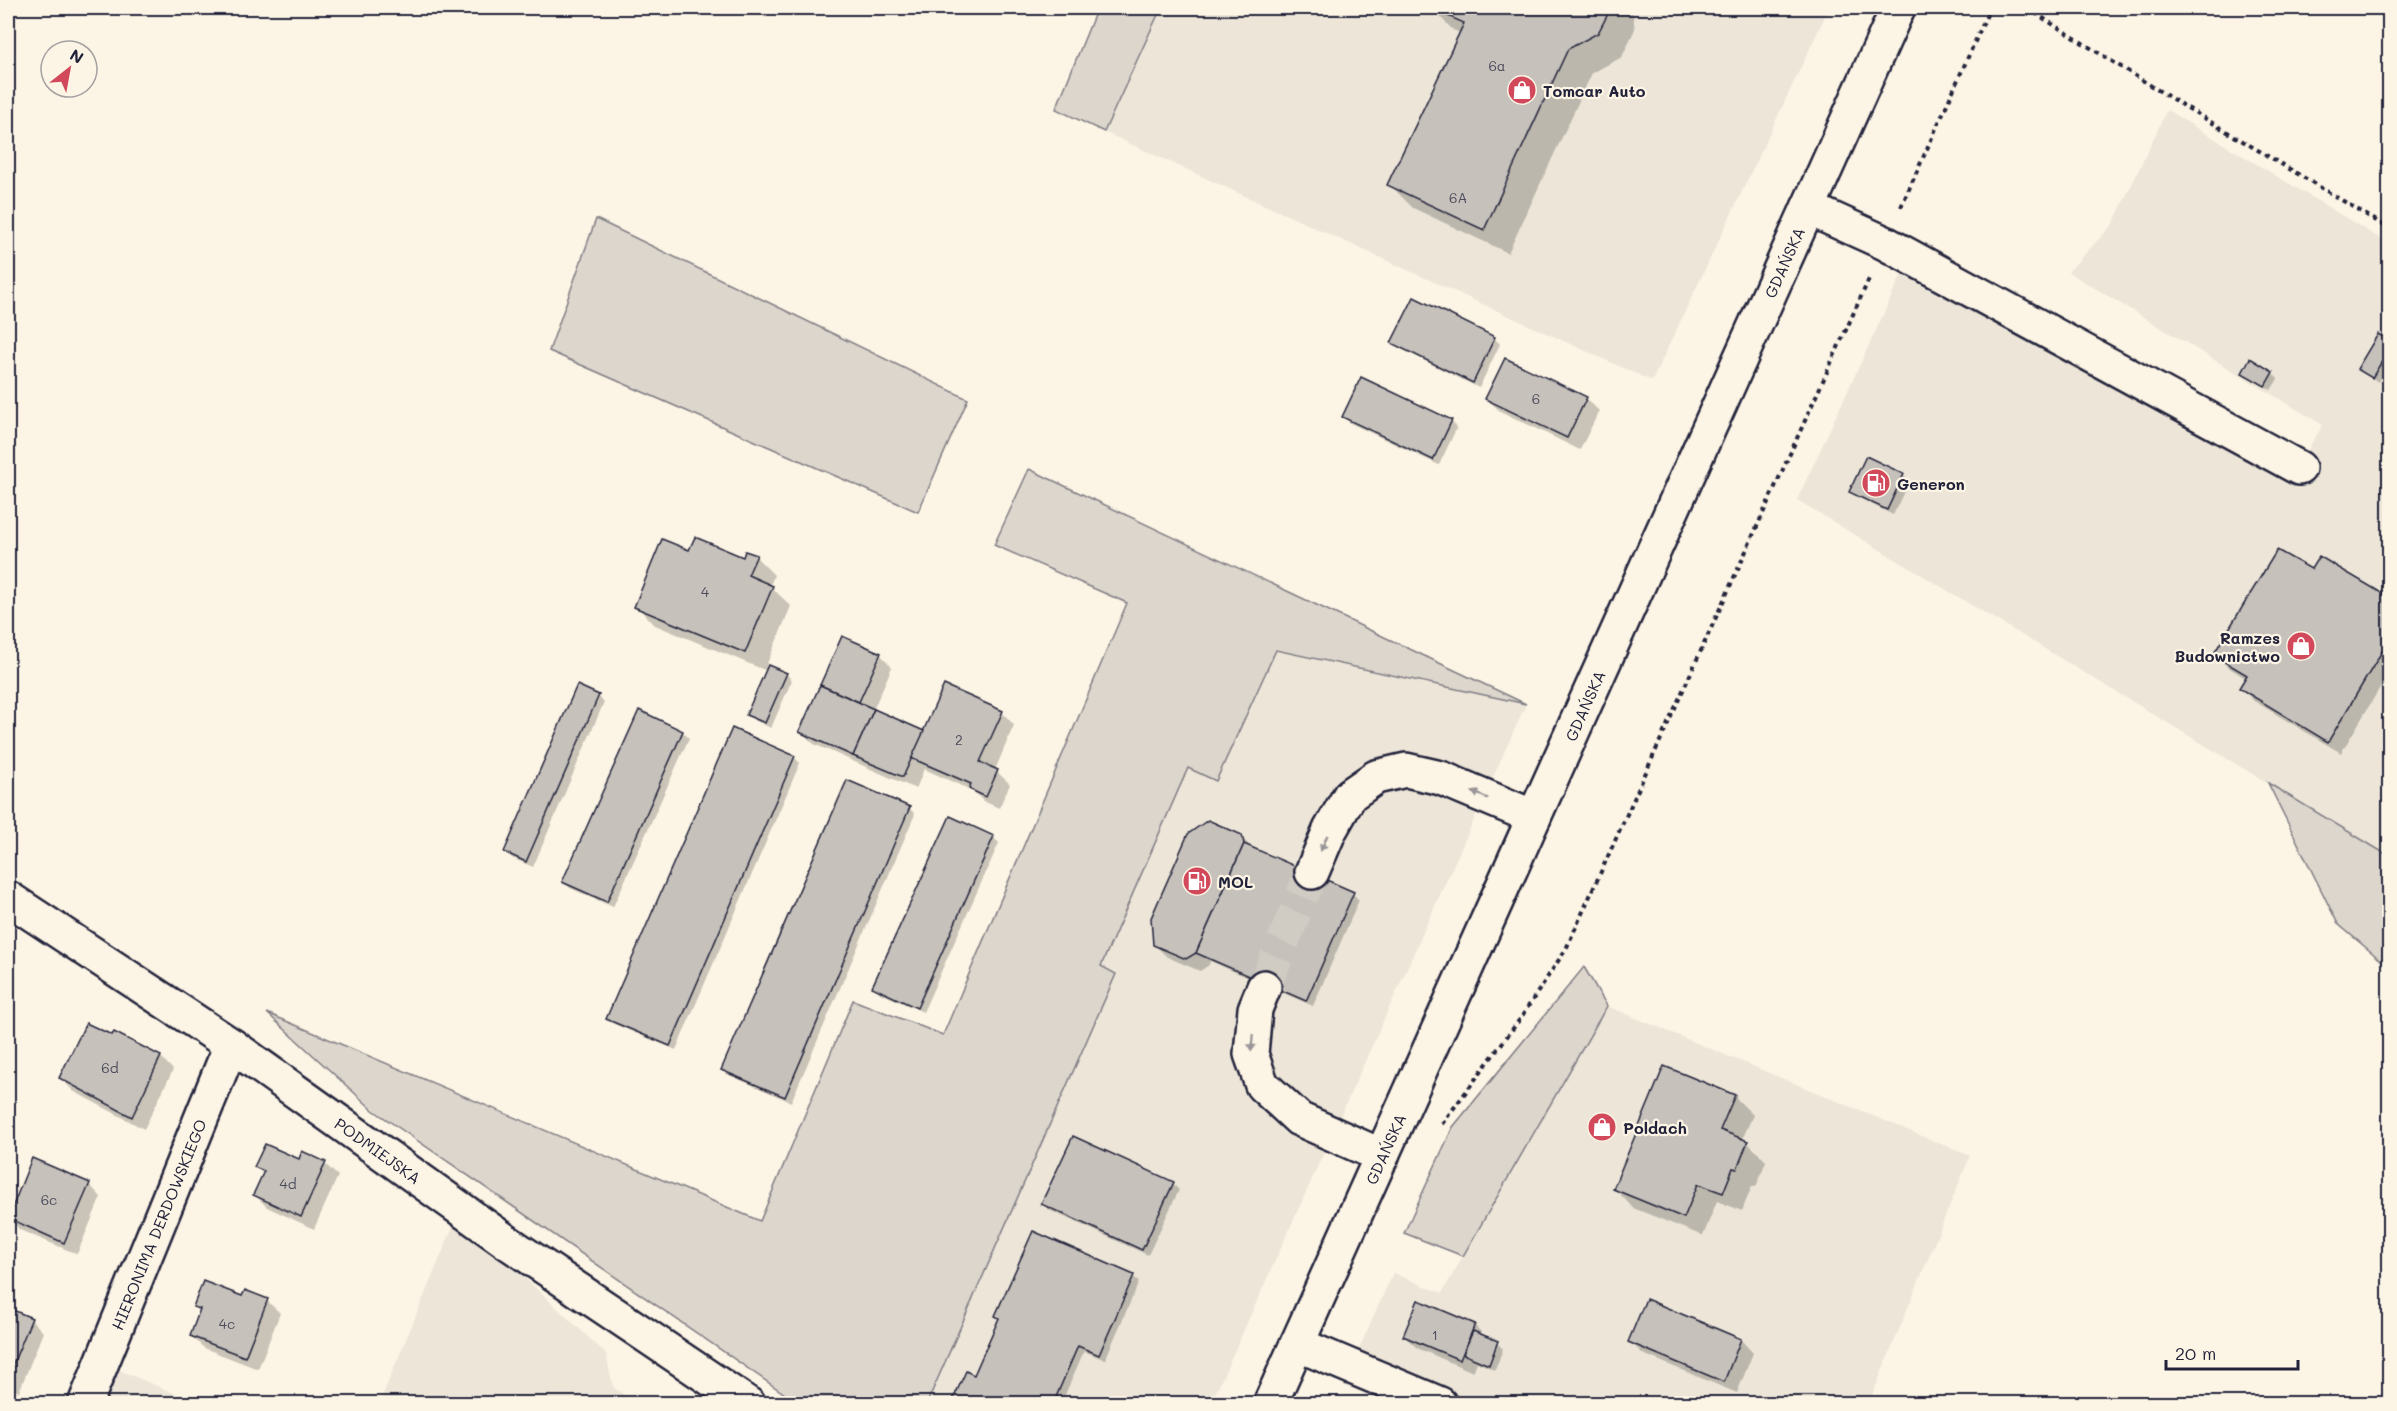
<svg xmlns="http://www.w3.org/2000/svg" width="2397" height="1411" viewBox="0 0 2397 1411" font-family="Mali,sans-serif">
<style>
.built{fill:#ece5d8}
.green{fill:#dcd6cc;stroke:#7f7c84;stroke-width:1.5}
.shadow{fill:#0003}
.building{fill:#c6c1bb;stroke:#22223b;stroke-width:1.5}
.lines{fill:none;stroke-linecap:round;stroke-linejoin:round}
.minor-tunnel{stroke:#d0cbc3;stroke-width:33;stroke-dasharray:33 16;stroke-linecap:butt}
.minor-casing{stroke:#22223b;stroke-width:38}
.major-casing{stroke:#22223b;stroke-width:38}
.path{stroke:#22223b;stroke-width:4;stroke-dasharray:4.5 4.5;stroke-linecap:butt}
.minor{stroke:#fcf5e5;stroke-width:33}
.major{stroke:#fcf5e5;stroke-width:33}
.oneway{fill:#9a9698}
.labels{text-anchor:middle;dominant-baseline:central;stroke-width:4.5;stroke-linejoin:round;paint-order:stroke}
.number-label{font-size:14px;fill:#4b4a5b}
.poi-label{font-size:16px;font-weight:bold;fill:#22223b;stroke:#fcf5e5;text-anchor:start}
.street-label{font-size:16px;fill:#22223b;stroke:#fcf5e5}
</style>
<rect width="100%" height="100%" fill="#fcf5e5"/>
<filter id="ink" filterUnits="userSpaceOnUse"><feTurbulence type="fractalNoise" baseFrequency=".0167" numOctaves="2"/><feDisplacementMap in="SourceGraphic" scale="12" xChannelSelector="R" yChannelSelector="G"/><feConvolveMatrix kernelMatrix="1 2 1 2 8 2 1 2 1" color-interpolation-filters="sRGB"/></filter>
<g filter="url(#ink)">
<!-- built -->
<g class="built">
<polygon points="1161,8 1829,8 1652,381 1104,132"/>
<polygon points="2167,110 2389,244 2389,856 1797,500 1902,274 2057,343 2289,480 2323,425 2068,272 2113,224"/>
<polygon points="1276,650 1526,704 1211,1403 927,1404 1116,975 1101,966 1188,768 1216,781"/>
<polygon points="1607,1006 1970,1156 1869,1403 1390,1404 1343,1385 1393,1273 1442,1293"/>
<polygon points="458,1215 606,1354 613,1387 635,1403 379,1404"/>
<polygon points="114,1368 197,1403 99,1404"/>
</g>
<!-- green -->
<g class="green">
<polygon points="1097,8 1161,8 1104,132 1056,109"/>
<polygon points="596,219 968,399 918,512 549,351"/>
<polygon points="1029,469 1526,704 1276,650 1216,781 1188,768 1101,966 1116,974 927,1403 798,1403 373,1110 267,1013 760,1221 853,1000 943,1035 1127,603 994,545"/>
<polygon points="2268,783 2389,856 2389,967 2338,924"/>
<polygon points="1584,967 1607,1006 1463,1256 1404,1233 1453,1127"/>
</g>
<!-- shadow -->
<g class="shadow">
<polygon points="1431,8 1632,8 1635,29 1622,57 1592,73 1508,253 1413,208 1389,184 1460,33 1453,30"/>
<polygon points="1414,299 1494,338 1500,344 1479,388 1399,348 1393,342"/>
<polygon points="2390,343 2390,363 2378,382 2359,369"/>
<polygon points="2244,372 2272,373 2278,379 2271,390 2250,378"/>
<polygon points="1586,398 1599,411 1580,450 1500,411 1487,399"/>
<polygon points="1344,417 1451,421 1457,427 1439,465 1350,423"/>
<polygon points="1903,475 1909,481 1893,515 1857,497 1851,491"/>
<polygon points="690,552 744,559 756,557 774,575 770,586 791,606 766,666 786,674 792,680 771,728 754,720 748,714 767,671 655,625 636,606"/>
<polygon points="2311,572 2390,600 2390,671 2341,753 2254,701 2241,688 2247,679 2228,667 2215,655"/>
<polygon points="843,638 880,654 892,667 873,710 924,733 1002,712 1014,725 995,770 1010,784 999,808 983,801 973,791 924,769 916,789 814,744 801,732"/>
<polygon points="598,696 604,702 533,867 512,858 506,852"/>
<polygon points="683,732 689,738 613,907 570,888 564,882"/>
<polygon points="794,757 800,763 676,1050 614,1024 608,1018"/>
<polygon points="909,808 915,814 791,1102 729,1075 723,1069"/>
<polygon points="993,837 999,843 923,1012 880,993 874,987"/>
<polygon points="1241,837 1254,850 1353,894 1359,900 1313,1006 1210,961 1209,965 1200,971 1167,957 1154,944"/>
<polygon points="114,1034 161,1057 173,1070 144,1129 73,1091 61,1078"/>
<polygon points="1734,1096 1753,1115 1742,1140 1747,1142 1766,1161 1756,1187 1752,1186 1742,1211 1717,1201 1703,1236 1633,1208 1615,1189"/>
<polygon points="33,1160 89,1184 101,1197 77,1254 20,1230 8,1217"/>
<polygon points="300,1161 325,1164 338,1176 314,1229 267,1207 255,1195 264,1175 256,1167"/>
<polygon points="1173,1184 1179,1190 1148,1255 1049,1210 1043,1204"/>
<polygon points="1133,1276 1139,1282 1105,1360 1084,1351 1061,1404 953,1404 975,1377"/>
<polygon points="243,1298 267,1301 280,1313 258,1369 204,1348 191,1336 201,1312 195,1306"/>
<polygon points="1646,1301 1741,1340 1753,1353 1737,1393 1643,1354 1630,1342"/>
<polygon points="1419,1302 1475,1326 1488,1339 1497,1343 1503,1349 1495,1370 1477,1362 1473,1372 1417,1348 1404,1336"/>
<polygon points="8,1310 31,1319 43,1332 19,1392 8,1387"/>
</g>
<!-- building -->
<g class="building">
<polygon points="1430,8 1611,8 1598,33 1568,49 1484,230 1387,185 1464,23"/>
<polygon points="1414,297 1495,337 1473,383 1391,343"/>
<polygon points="2378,334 2390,341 2390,348 2372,378 2357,369"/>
<polygon points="1505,358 1587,397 1567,438 1485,399"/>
<polygon points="2250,358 2273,372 2265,386 2242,373"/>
<polygon points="1361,377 1452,420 1433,460 1342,417"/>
<polygon points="1866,456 1904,474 1887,510 1849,492"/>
<polygon points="695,537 743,557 745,551 757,555 748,575 773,586 745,653 634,607 662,539 689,550"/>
<polygon points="2277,550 2311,569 2319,556 2390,598 2390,638 2328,742 2239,688 2247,675 2213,655"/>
<polygon points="842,636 881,653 859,702 820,685"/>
<polygon points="768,665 787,673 765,723 746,715"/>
<polygon points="577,685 599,695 526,862 504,852"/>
<polygon points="820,685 874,709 853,756 799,732"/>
<polygon points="944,685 1003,711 980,762 998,770 986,797 969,789 971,784 911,758"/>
<polygon points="874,709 924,731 903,777 853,756"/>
<polygon points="639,710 683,731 607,902 562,882"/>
<polygon points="732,728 795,756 670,1046 606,1019"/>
<polygon points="847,780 910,807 785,1097 721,1070"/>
<polygon points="950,816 994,836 917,1008 872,987"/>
<polygon points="1208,820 1242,835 1244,844 1196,953 1186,959 1153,945 1151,918 1188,834"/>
<polygon points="1244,844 1354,892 1306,1001 1196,953"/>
<polygon points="86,1023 112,1035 114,1032 161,1056 132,1117 59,1078"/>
<polygon points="1664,1066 1735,1095 1720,1130 1748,1141 1737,1169 1733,1168 1723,1193 1698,1184 1684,1218 1613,1189"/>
<polygon points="1073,1136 1174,1182 1142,1250 1041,1204"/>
<polygon points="265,1144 299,1159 302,1151 326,1162 301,1217 253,1195 264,1171 254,1167"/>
<polygon points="32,1158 90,1183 64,1243 8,1218"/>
<polygon points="1033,1231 1134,1275 1099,1355 1078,1346 1053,1404 951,1404 966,1371 974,1375 999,1318 995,1316"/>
<polygon points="203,1281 242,1296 245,1290 268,1299 245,1357 190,1336 200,1309 193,1307"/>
<polygon points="1646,1299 1741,1339 1724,1382 1628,1342"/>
<polygon points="1418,1300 1475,1324 1460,1360 1403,1336"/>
<polygon points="8,1308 32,1318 8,1376"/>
<polygon points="1473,1331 1498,1341 1489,1365 1463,1354"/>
</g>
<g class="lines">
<!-- minor-tunnel -->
<polyline class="minor-tunnel" points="1264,987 1312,872"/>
<!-- minor casing -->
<g class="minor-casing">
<g id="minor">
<polyline points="1808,208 1885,243 2299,468"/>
<polyline points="1312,872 1330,830 1350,795 1376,777 1406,770 1441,778 1534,817"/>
<path id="s1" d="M8,898L231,1045L507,1242L748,1404"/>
<polyline points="1264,987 1255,1009 1251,1054 1262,1085 1299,1119 1382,1156"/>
<polyline points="1297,1344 1440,1404"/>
<path id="s2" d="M85,1404L231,1045"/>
</g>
</g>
<!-- major casing -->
<g class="major-casing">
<g id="major">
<path id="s3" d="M1270,1404L1898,8"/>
</g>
</g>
<!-- path -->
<g class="path">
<polyline points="2027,8 2169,97 2390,229"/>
<polyline points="1901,207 1990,8"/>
<polyline points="1442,1124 1520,1019 1566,949 1869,279"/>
</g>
<!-- minor -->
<use href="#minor" class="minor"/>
<!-- major -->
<use href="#major" class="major"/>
</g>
<!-- one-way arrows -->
<defs><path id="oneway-solid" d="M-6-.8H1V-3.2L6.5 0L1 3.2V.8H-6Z" transform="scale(1.5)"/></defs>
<g class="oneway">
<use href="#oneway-solid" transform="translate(1480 795) rotate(-157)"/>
<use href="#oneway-solid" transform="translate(1324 843) rotate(113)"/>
<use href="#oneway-solid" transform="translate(1252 1043) rotate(95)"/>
</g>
</g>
<!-- icons -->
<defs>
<g id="shop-disc" transform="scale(1.5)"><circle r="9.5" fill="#d1495b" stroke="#fcf5e5"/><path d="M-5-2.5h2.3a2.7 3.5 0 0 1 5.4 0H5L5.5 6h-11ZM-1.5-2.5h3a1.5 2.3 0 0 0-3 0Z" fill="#fff"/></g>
<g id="fuel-disc" transform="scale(1.5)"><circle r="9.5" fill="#d1495b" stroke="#fcf5e5"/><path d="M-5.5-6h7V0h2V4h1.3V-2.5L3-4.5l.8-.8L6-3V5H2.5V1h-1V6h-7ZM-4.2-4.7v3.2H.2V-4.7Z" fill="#fff"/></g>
</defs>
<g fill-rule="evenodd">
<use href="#shop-disc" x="1522" y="90"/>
<use href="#fuel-disc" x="1876" y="483"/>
<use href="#shop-disc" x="2301" y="646"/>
<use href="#fuel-disc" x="1197" y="881"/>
<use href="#shop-disc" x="1602" y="1127"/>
</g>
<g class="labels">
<!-- number labels -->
<g class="number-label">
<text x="1497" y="65">6a</text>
<text x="1458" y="197">6A</text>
<text x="1536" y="398">6</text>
<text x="705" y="591">4</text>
<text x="959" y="739">2</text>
<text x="110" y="1067">6d</text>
<text x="288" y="1183">4d</text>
<text x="49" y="1199">6c</text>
<text x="227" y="1323">4c</text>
<text x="1435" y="1334">1</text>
</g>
<!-- poi labels -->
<g class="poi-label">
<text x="1543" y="90">Tomcar Auto</text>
<text x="1897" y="483">Generon</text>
<text x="2280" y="637" text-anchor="end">Ramzes<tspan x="2280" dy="18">Budownictwo</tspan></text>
<text x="1218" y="881">MOL</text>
<text x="1623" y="1127">Poldach</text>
</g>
<!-- street labels -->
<g class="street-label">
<text stroke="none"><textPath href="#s3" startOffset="1252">GDAŃSKA</textPath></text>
<text stroke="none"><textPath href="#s3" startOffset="766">GDAŃSKA</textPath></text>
<text stroke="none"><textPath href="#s3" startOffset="280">GDAŃSKA</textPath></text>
<text stroke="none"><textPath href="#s1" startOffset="448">PODMIEJSKA</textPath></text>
<text stroke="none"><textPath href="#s2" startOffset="194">HIERONIMA DERDOWSKIEGO</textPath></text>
</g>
</g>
<!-- margin -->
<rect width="2397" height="1411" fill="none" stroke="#fcf5e5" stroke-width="30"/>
<rect x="15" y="15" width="2367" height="1381" fill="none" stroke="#22223b" stroke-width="2" filter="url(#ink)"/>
<!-- north arrow -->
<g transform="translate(69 69) rotate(31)"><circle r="28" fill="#fcf5e5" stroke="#a5a1a1" stroke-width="1.5"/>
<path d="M0-4.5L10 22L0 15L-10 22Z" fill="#d1495b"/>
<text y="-9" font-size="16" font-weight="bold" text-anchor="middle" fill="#22223b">N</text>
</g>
<!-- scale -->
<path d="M2166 1360v9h132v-9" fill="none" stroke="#22223b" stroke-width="3"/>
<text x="2175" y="1360" font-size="18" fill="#22223b" stroke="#fcf5e5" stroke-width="4.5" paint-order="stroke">20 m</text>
</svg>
